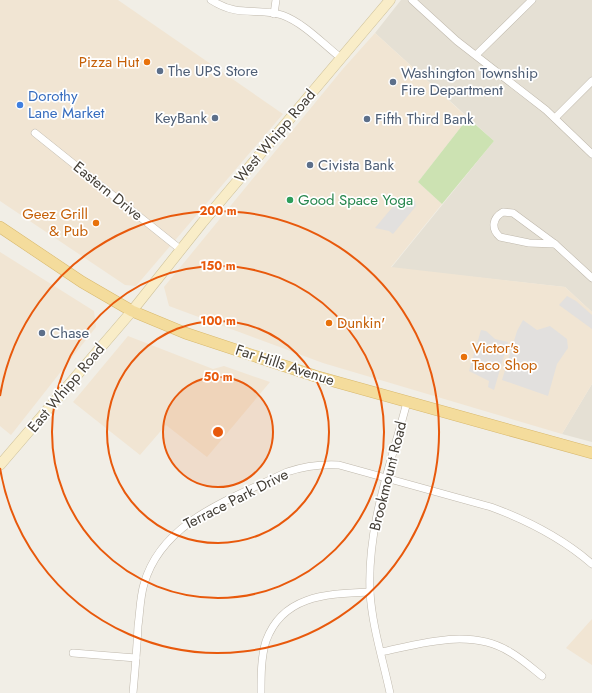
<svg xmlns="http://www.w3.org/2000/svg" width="592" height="693" viewBox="0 0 592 693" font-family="Jost,sans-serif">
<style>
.residential{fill:#e5e0d4}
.commercial{fill:#f1e5d3}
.green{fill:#cce2b2}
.parking{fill:#e2e0de}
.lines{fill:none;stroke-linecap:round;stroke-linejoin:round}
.street-casing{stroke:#bfb8ac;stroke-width:8}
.secondary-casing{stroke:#cdc099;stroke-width:11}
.primary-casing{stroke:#d8b86d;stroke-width:12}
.street{stroke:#fff;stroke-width:7}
.secondary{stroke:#f9edc8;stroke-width:10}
.primary{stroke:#f4dc9c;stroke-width:11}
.ring{fill:none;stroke:#e8590c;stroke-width:2}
.food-dot{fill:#e8710a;stroke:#fff;stroke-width:1.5}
.service-dot{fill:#5c6f8a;stroke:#fff;stroke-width:1.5}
.shop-dot{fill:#3f7fe0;stroke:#fff;stroke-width:1.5}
.leisure-dot{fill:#2e9e5b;stroke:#fff;stroke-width:1.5}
.labels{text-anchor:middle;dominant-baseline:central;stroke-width:3.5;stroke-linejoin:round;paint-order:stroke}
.food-label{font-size:15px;fill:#c56008;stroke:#fff;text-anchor:end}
.service-label{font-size:15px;fill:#4e5e75;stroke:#fff;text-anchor:start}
.shop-label{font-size:15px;fill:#366cbe;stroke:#fff;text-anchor:start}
.street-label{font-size:15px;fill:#433e36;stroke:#fff}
.leisure-label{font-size:15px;fill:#27864d;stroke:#fff;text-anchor:start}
.centre{fill:#e8590c;stroke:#fff;stroke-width:2}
.ring-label{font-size:12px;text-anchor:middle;font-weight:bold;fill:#e8590c;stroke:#fff;stroke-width:3.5;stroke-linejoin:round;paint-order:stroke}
</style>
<rect width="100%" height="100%" fill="#f1eee6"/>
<!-- residential -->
<g class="residential">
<polygon points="401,0 592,0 592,312 565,287 391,268 494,141 375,33"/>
<polygon points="592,384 592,442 562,434"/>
</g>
<!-- commercial -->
<g class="commercial">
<polygon points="0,0 118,0 283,114 136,286 125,285 0,201"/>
<polygon points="375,33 468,118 418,182 442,204 391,267 565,287 592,312 592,384 562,434 323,363 169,306 164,287 342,70"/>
<polygon points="0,252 94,311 96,327 11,435 0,426"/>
<polygon points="128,336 213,369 224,366 270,382 207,457 166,425 140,455 73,402"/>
<polygon points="592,619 592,665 566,648"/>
</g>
<!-- green -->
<polygon class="green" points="468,118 494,141 442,204 418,182"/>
<!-- parking -->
<g class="parking">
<polygon points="401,197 410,197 415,201 416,206 393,234 389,231 375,228"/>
<polygon points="567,296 576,301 592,315 592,329 559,305"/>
<polygon points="523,320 537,330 550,326 567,339 568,348 557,364 548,396 502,380 517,331"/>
<polygon points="481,330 486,331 495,339 508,342 494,390 488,387 489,381 469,371"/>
</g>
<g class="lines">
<!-- street casing -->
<g class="street-casing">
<g id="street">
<path d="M211,0C239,18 256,7 282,15C304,23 323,44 341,58"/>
<polyline points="412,0 457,41 546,110 592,154"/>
<polyline points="274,14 276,0"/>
<polyline points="476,55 532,0"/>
<polyline points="555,118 592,81"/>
<polyline points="35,133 180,249"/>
<path d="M503,212L513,213L555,244L529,243L500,237C491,229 492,218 503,212Z"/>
<polyline points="555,244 592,278"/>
<path d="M381,652C423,643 471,628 510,652C522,659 532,668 542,676"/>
<polyline points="73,653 136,658"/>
<path d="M133,693C135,671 137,648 138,626C140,612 140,597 144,584C162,520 234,498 287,472C305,466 321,464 339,465L491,507C529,521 562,538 592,564"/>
<path d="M261,693C261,676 261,657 266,641C283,594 329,594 370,592"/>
<path d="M390,693C383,660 372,626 370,592C367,526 391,464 407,402"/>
</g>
</g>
<!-- secondary casing -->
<g class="secondary-casing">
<polyline id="secondary" points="0,465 132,311 202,223 390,0"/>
</g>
<!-- primary casing -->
<g class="primary-casing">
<polyline id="primary" points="0,227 82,282 132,311 185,333 315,376 592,453"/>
</g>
<!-- street -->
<use href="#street" class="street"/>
<!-- secondary -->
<use href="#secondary" class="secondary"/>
<!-- primary -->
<use href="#primary" class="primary"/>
</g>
<!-- distance rings -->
<circle cx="218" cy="432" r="55" fill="#e8590c" fill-opacity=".12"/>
<g class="ring">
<circle cx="218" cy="432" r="55"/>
<circle cx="218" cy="432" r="111"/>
<circle cx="218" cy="432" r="166"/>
<path d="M0 396A221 221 0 1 1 0 468"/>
</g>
<!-- markers -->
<g class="food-dot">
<circle cx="147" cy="62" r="4"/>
<circle cx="96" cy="223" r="4"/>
<circle cx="329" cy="323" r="4"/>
<circle cx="464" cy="357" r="4"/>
</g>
<g class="service-dot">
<circle cx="160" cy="71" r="4"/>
<circle cx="393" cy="82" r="4"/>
<circle cx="215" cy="118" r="4"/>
<circle cx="367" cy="119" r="4"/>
<circle cx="310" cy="165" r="4"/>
<circle cx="42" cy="333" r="4"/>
</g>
<circle class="shop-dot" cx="20" cy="105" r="4"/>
<circle class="leisure-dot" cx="290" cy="200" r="4"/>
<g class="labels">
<!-- food labels -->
<g class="food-label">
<text x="139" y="62">Pizza Hut</text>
<text x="88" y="214">Geez Grill<tspan x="88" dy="17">&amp; Pub</tspan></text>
<text x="337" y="323" text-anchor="start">Dunkin'</text>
<text x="472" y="348" text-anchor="start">Victor's<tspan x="472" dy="17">Taco Shop</tspan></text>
</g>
<!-- service labels -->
<g class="service-label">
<text x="168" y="71">The UPS Store</text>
<text x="401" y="73">Washington Township<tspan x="401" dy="17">Fire Department</tspan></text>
<text x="207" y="118" text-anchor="end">KeyBank</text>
<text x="375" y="119">Fifth Third Bank</text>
<text x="318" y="165">Civista Bank</text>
<text x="50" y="333">Chase</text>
</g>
<!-- shop labels -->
<g class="shop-label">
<text x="28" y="96">Dorothy<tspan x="28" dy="17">Lane Market</tspan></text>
</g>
<!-- street labels -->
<g class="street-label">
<text transform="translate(275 136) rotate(-50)">West Whipp Road</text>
<text transform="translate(108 191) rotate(39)">Eastern Drive</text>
<text transform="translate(285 365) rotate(18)">Far Hills Avenue</text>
<text transform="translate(66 388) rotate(-50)">East Whipp Road</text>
<text transform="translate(388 476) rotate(-76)">Brookmount Road</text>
<text transform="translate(236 499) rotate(-27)">Terrace Park Drive</text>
</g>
<!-- leisure labels -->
<g class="leisure-label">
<text x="298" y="200">Good Space Yoga</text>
</g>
</g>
<circle cx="218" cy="432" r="6" class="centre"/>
<g class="ring-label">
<text x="218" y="215">200 m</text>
<text x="218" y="270">150 m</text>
<text x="218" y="325">100 m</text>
<text x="218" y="381">50 m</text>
</g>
</svg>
